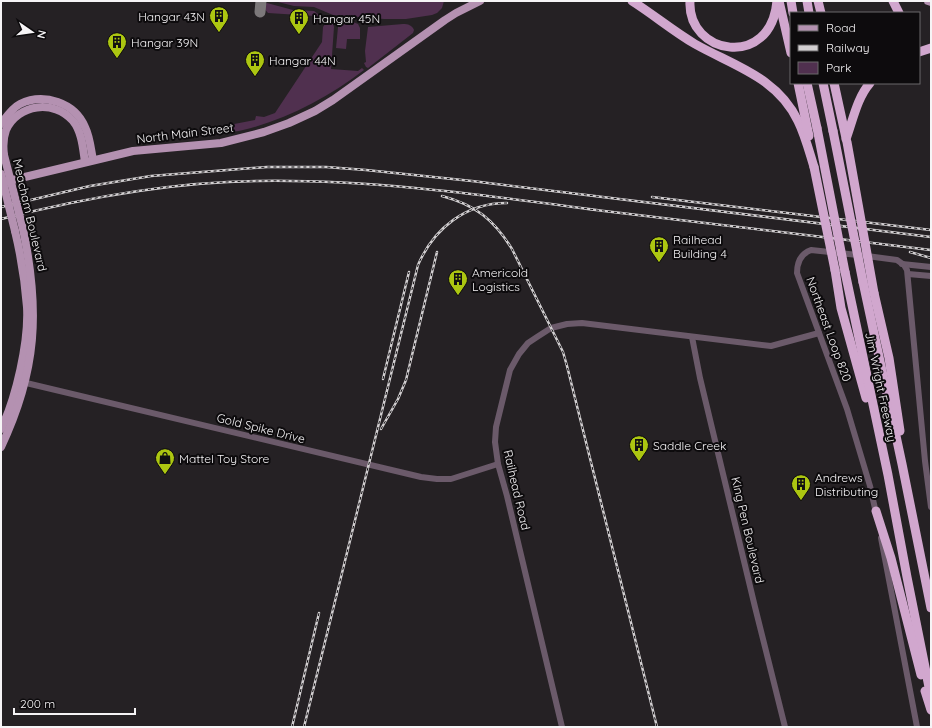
<svg xmlns="http://www.w3.org/2000/svg" width="932" height="728" viewBox="0 0 932 728" font-family="Quicksand,sans-serif">
<style>
.green{fill:#50304f}
.lines{fill:none;stroke-linecap:round;stroke-linejoin:round}
.taxiway{stroke:#7c787a;stroke-width:11}
.minor{stroke:#6b5a6a;stroke-width:6}
.major{stroke:#b491b1;stroke-width:8}
.highway{stroke:#d1a7ce;stroke-width:9}
.rail-casing{stroke:#d2cfd1;stroke-width:2.5}
.rail{stroke:#0d0b0d;stroke-width:1;stroke-dasharray:3;stroke-linecap:butt}
.major-bridge{stroke:#b491b1;stroke-width:8}
.highway-bridge{stroke:#d1a7ce;stroke-width:9}
.labels{text-anchor:middle;dominant-baseline:central;stroke-width:4;stroke-linejoin:round;paint-order:stroke}
.poi-label{font-size:12px;fill:#f6f4f6;stroke:#0d0b0d;text-anchor:start}
.street-label{font-size:12px;fill:#f6f4f6;stroke:#0d0b0d}
</style>
<rect width="100%" height="100%" fill="#252124"/>
<!-- green -->
<g class="green">
<polygon points="274,1 444,1 442,8 437,13 432,15 406,19 384,19 333,15 314,7 294,6"/>
<polygon points="267,3 293,10 314,11 326,20 323,22 315,21 315,16 268,13 263,7 264,5"/>
<path d="M330,22L333,24L334,27L331,69L358,71L362,68L364,70C330,96 293,116 251,128C245,129 237,133 230,131L229,129V125L255,120L256,116L264,117L275,113L322,42L323,27L325,24Z"/>
<polygon points="343,22 353,22 358,24 360,28 360,39 347,39 346,49 336,48 338,27"/>
<path d="M403,24C408,24 412,25 414,30L413,33L368,68L366,67L364,63L366,62L365,51L368,27Z"/>
</g>
<g class="lines">
<!-- taxiway -->
<polyline class="taxiway" points="260,12 261,1"/>
<!-- minor -->
<g class="minor">
<polyline points="902,264 931,267"/>
<polyline points="908,274 931,276"/>
<polyline points="692,337 700,378 755,607 785,727"/>
<polyline points="22,382 421,477 437,479 451,479 498,464"/>
<path d="M876,513L870,486L847,409L797,273C797,263 800,254 811,250L867,256L897,260L904,265L907,270L925,461L931,507"/>
<polyline points="881,538 917,727"/>
<polyline points="562,727 507,496 498,464 495,442 496,427 510,370 519,354 528,343 537,337 551,328 567,324 582,323 771,346 819,333"/>
</g>
<!-- major -->
<g class="major">
<polyline points="928,1 931,2"/>
<path d="M1,124C6,117 12,108 20,104C44,92 75,103 85,127C90,137 91,150 93,160"/>
<path d="M4,155C3,147 3,138 6,130C18,104 54,99 73,121C82,132 83,149 85,162"/>
<polyline points="4,182 133,151 221,143 264,132 289,123 315,111 333,100 445,20 456,13 480,1"/>
<path d="M1,429C16,398 29,342 27,307C25,281 21,256 15,231"/>
<path d="M1,447C37,371 40,311 23,229"/>
</g>
<!-- highway -->
<g class="highway">
<path d="M632,1C654,15 673,31 695,44C734,66 777,77 798,121C805,135 809,151 814,167"/>
<path d="M690,1C687,55 771,70 777,1"/>
<polyline points="779,1 791,53"/>
<polyline points="791,1 793,13"/>
<polyline points="807,1 809,13"/>
<polyline points="818,1 821,13"/>
<polyline points="893,1 899,13"/>
<polyline points="919,52 931,48"/>
<polyline points="798,83 809,136"/>
<polyline points="807,83 817,128"/>
<polyline points="823,83 833,131"/>
<polyline points="834,83 846,138"/>
<path d="M846,139C853,120 857,98 870,83"/>
<polyline points="835,270 841,308 866,398"/>
<polyline points="845,272 888,475 907,577 931,697"/>
<polyline points="863,282 902,464 931,608"/>
<polyline points="874,293 889,358 900,431"/>
<polyline points="876,511 891,558 921,675"/>
<polyline points="925,691 931,710"/>
</g>
<!-- rail casing -->
<g class="rail-casing">
<g id="rail">
<path d="M442,196C476,205 494,220 512,249L563,352L567,366L657,727"/>
<polyline points="652,197 931,230"/>
<polyline points="1,207 90,186 151,176 267,167 326,167 366,170 472,181 931,237"/>
<path d="M1,219C84,198 171,182 257,181C373,179 489,196 604,211C713,224 822,237 931,250"/>
<polyline points="910,252 931,258"/>
<polyline points="383,379 409,272"/>
<polyline points="381,429 398,399 406,380 437,252"/>
<polyline points="292,727 319,613"/>
<path d="M304,727L418,265C434,228 466,203 507,203"/>
</g>
</g>
<!-- rail -->
<use href="#rail" class="rail"/>
<!-- major-bridge -->
<g class="major-bridge">
<polyline points="4,155 23,229"/>
<polyline points="1,174 15,231"/>
</g>
<!-- highway-bridge -->
<g class="highway-bridge">
<polyline points="817,128 845,272"/>
<polyline points="833,131 863,282"/>
<polyline points="847,142 874,293"/>
<polyline points="814,167 835,270"/>
</g>
</g>
<!-- icons -->
<defs>
<g id="building-pin" transform="scale(1)"><path d="M0 17L-7.5 6A9.5 9.5 0 1 1 7.5 6Z" fill="#acc611" stroke="#0d0b0d"/><path d="M-4-6H4V6H1V3H-1V6H-4ZM-2.5-4.3h1.7v1.8h-1.7ZM.8-4.3h1.7v1.8H.8ZM-2.5-1h1.7V.8h-1.7ZM.8-1h1.7V.8H.8Z" fill="#111"/></g>
<g id="shop-pin" transform="scale(1)"><path d="M0 17L-7.5 6A9.5 9.5 0 1 1 7.5 6Z" fill="#acc611" stroke="#0d0b0d"/><path d="M-5-2.5h2.3a2.7 3.5 0 0 1 5.4 0H5L5.5 6h-11ZM-1.5-2.5h3a1.5 2.3 0 0 0-3 0Z" fill="#111"/></g>
</defs>
<g fill-rule="evenodd">
<use href="#building-pin" x="219" y="16"/>
<use href="#building-pin" x="299" y="18"/>
<use href="#building-pin" x="117" y="42"/>
<use href="#building-pin" x="255" y="60"/>
<use href="#building-pin" x="659" y="246"/>
<use href="#building-pin" x="458" y="279"/>
<use href="#building-pin" x="639" y="445"/>
<use href="#shop-pin" x="165" y="458"/>
<use href="#building-pin" x="801" y="484"/>
</g>
<g class="labels">
<!-- poi labels -->
<g class="poi-label">
<text x="205" y="16" text-anchor="end">Hangar 43N</text>
<text x="313" y="18">Hangar 45N</text>
<text x="131" y="42">Hangar 39N</text>
<text x="269" y="60">Hangar 44N</text>
<text x="673" y="239">Railhead<tspan x="673" dy="14">Building 4</tspan></text>
<text x="472" y="272">Americold<tspan x="472" dy="14">Logistics</tspan></text>
<text x="653" y="445">Saddle Creek</text>
<text x="179" y="458">Mattel Toy Store</text>
<text x="815" y="477">Andrews<tspan x="815" dy="14">Distributing</tspan></text>
</g>
<!-- street labels -->
<g class="street-label">
<text transform="translate(185 133) rotate(-7)">North Main Street</text>
<text transform="translate(30 215) rotate(77)">Meacham Boulevard</text>
<text transform="translate(829 329) rotate(70)">Northeast Loop 820</text>
<text transform="translate(881 387) rotate(78)">Jim Wright Freeway</text>
<text transform="translate(261 428) rotate(14)">Gold Spike Drive</text>
<text transform="translate(517 490) rotate(77)">Railhead Road</text>
<text transform="translate(748 530) rotate(77)">King Pen Boulevard</text>
</g>
</g>
<!-- border -->
<rect width="932" height="728" fill="none" stroke="#f6f4f6" stroke-width="4"/>
<!-- legend -->
<rect x="790" y="12" width="130" height="72" fill="#0d0b0d" stroke="#6a686a"/>
<rect x="798" y="25" width="20" height="6" fill="#b491b1" stroke="#6a686a"/>
<text x="826" y="32" font-size="12" fill="#f6f4f6">Road</text>
<rect x="798" y="45" width="20" height="6" fill="#d2cfd1" stroke="#6a686a"/>
<text x="826" y="52" font-size="12" fill="#f6f4f6">Railway</text>
<rect x="798" y="62" width="20" height="12" fill="#50304f" stroke="#6a686a"/>
<text x="826" y="72" font-size="12" fill="#f6f4f6">Park</text>
<!-- north arrow -->
<g transform="translate(32 32) rotate(103)" stroke="#0d0b0d" stroke-width="3" paint-order="stroke">
<path d="M0-3L7 15L0 10L-7 15Z" fill="#f6f4f6"/>
<text y="-6" font-size="11" font-weight="bold" text-anchor="middle" fill="#f6f4f6">N</text>
</g>
<!-- scale -->
<path d="M14 708v6h121v-6" fill="none" stroke="#f6f4f6" stroke-width="2"/>
<text x="20" y="708" font-size="12" fill="#f6f4f6" stroke="#0d0b0d" stroke-width="3" paint-order="stroke">200 m</text>
</svg>
